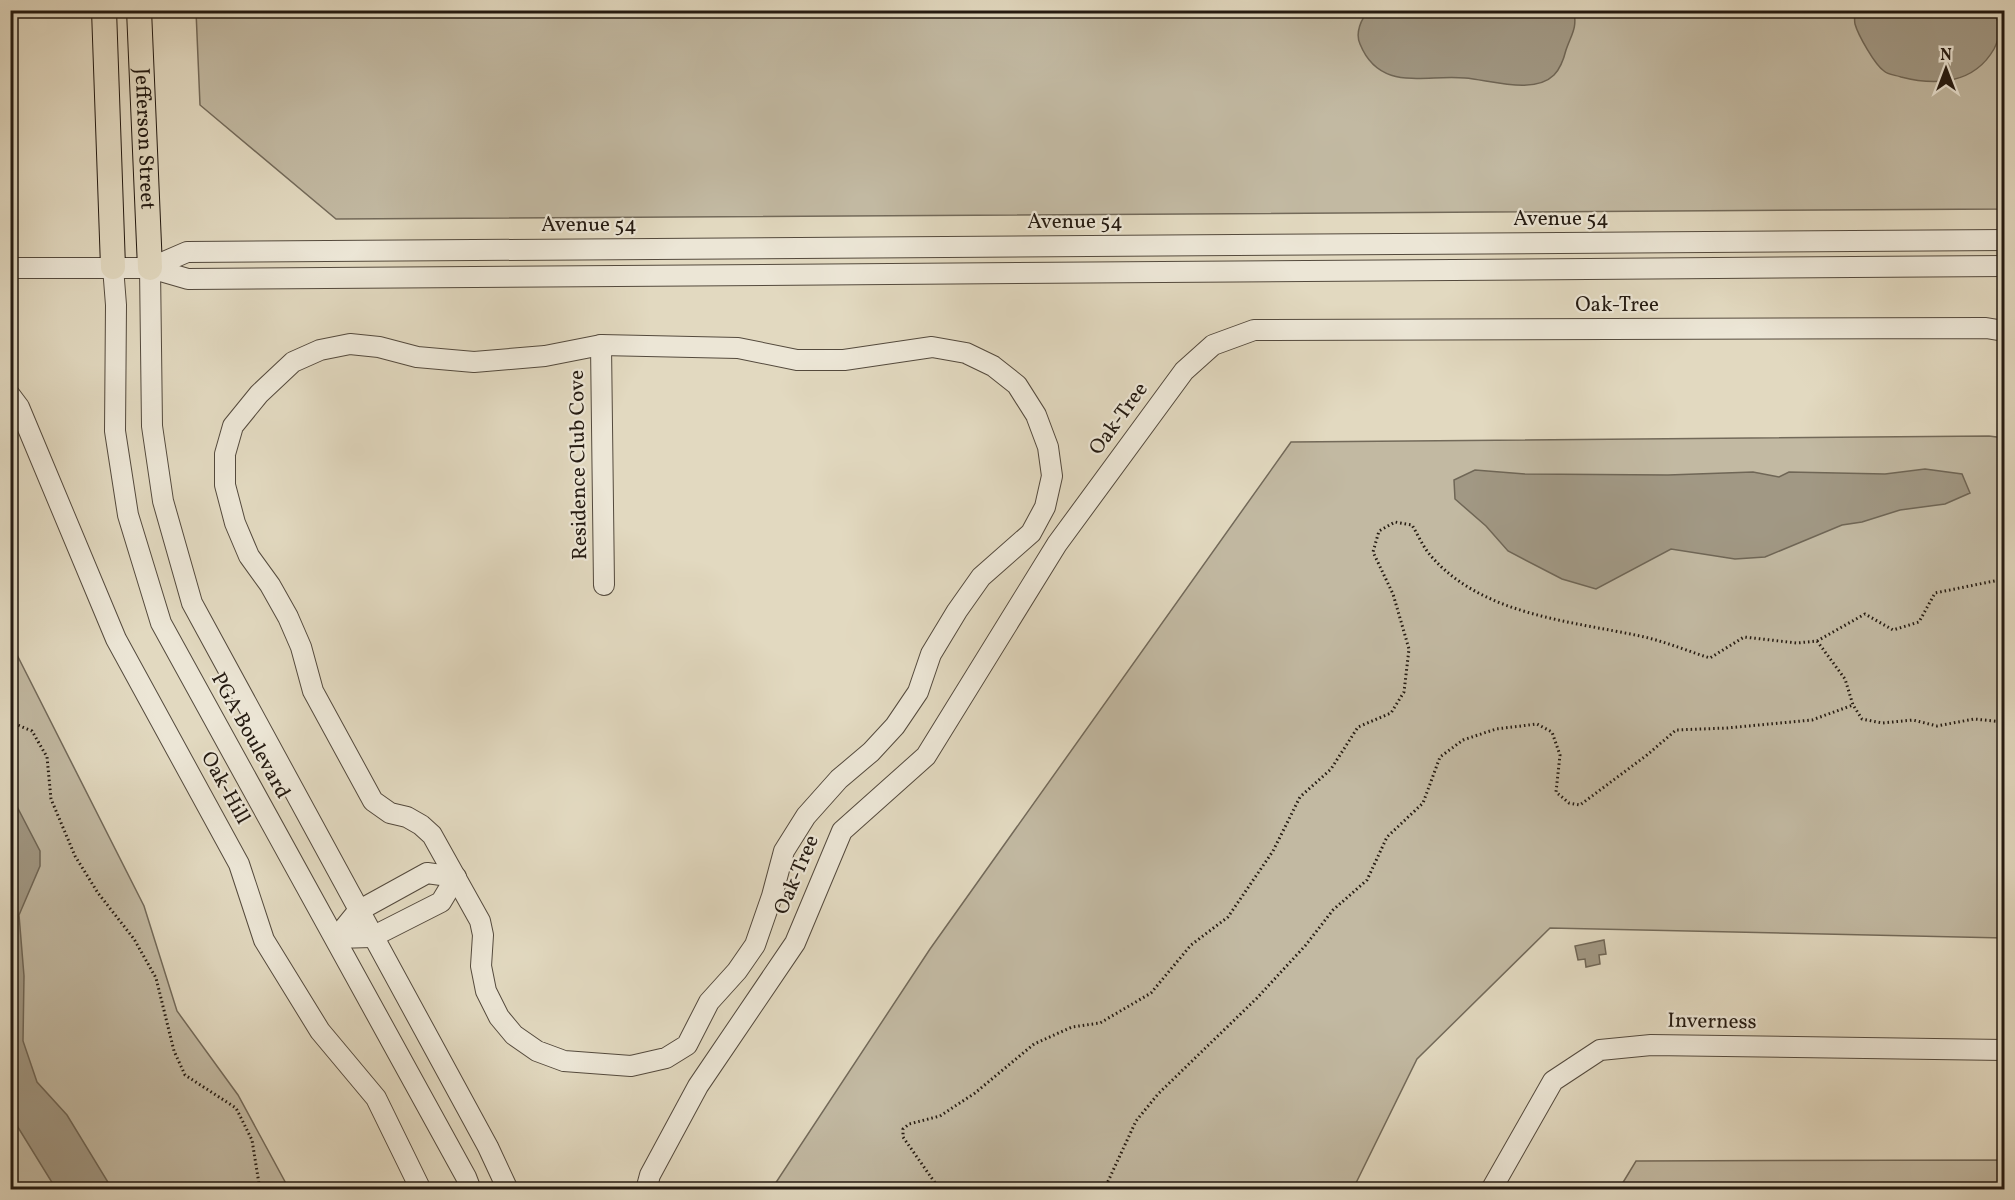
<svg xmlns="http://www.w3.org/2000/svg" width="2015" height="1200" viewBox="0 0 2015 1200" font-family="Vollkorn,serif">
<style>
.green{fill:#c2b9a2;stroke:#736a5a;stroke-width:1.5}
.water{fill:#a19884;stroke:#6f6656;stroke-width:1.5}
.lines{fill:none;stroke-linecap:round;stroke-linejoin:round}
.minor-casing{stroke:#544a3d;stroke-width:22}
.major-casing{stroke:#241a11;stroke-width:26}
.path{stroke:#241a11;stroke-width:3;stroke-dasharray:1.5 3;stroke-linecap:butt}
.minor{stroke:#ece6d6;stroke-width:20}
.major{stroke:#e2d9c0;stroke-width:24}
.labels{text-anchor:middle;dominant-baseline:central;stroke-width:4.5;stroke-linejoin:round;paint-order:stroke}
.street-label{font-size:21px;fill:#241a11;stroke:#ece6d6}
</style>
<rect width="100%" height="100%" fill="#e2d9c0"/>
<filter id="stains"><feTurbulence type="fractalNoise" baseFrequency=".00333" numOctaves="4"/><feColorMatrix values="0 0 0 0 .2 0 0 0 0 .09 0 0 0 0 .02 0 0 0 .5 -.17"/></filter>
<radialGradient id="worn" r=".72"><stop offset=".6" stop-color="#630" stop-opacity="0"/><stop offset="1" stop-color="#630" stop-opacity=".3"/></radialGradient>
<!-- green -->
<g class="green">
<polygon points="196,11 2004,11 2004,209 336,219 200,105"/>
<polygon points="1989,436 2004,438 2004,938 1550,928 1417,1059 1353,1189 771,1190 930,949 1291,442"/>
<polygon points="10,641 144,906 177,1011 238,1095 289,1189 16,1190 11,1182"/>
<polygon points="2004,1160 2004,1189 1619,1189 1636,1161"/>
</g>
<!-- water -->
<g class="water">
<path d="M1369,10L1574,11C1577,29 1572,33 1566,50C1564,58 1560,69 1554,75C1534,95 1490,80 1465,78C1425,74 1380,93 1360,44C1355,33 1361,19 1369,10Z"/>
<path d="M1855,11H1993C2001,24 2001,35 1994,49C1974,84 1936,86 1901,77C1896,75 1888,75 1884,71C1875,65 1858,35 1855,24C1854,20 1855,15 1855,11Z"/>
<polygon points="1925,469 1962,474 1970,493 1945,504 1900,510 1862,522 1842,525 1765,557 1735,559 1671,549 1596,589 1562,579 1508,551 1486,526 1455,499 1454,480 1475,470 1525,474 1668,475 1753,472 1779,477 1789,472 1885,474"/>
<polygon points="11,795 40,851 40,866 19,915 24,976 23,1041 37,1082 67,1115 109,1184 117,1189 56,1189 11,1116"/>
<polygon points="1604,940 1606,954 1599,955 1600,964 1586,967 1585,959 1578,960 1575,946"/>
</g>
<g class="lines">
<!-- minor casing -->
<g class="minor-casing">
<g id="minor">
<polyline points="113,267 116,305 115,431 128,515 161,623 466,1177 471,1190"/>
<polyline points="10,268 150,268 188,279 2004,266"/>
<polyline points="150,268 187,252 2004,240"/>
<polyline points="150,268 152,426 163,501 192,603 488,1147 508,1190"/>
<polygon points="350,344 379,347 417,357 474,362 545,356 601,345 738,348 797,360 844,360 932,347 966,353 993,366 1017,385 1036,415 1048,447 1052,476 1045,507 1031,533 981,577 957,611 931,654 918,692 895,726 871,752 839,779 806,816 784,851 772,896 755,945 737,971 709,1002 687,1045 666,1058 631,1066 564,1061 537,1051 514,1035 499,1017 486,991 481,966 483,935 480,921 432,835 421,825 407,817 390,813 373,801 313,691 301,647 288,617 270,585 249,556 235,523 225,485 225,454 233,426 259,394 293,362 320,350"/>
<polyline points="601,345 604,585"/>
<polyline points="10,395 19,407 116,639 239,864 264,940 320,1031 376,1098 421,1190"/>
<polygon points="427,873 456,877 441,902 372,937 336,938 358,911"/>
<polyline points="646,1190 650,1175 698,1086 795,943 842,831 926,756 1057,544 1184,371 1213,345 1254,330 1986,328 2004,331"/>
<polyline points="1491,1190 1553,1081 1600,1050 1651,1045 2004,1050"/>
</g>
</g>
<!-- major casing -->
<g class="major-casing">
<g id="major">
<polyline points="104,10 113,267"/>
<path id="s1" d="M139,10L150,268"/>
</g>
</g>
<!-- path -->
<g class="path">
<polyline points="1817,641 1845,679 1853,705 1862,719 1882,723 1913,720 1937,726 1974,719 2004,722"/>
<polyline points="10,722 32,731 47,757 51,799 75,856 98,893 134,939 156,978 174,1051 185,1075 236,1108 252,1140 260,1190"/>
<path d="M940,1190L903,1137V1129L909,1124L940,1116L975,1093L1034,1044L1072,1027L1100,1023L1151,993L1191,945L1228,917L1273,851L1300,797L1331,769L1358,727L1391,713L1404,692L1409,649L1393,594L1373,552L1379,531L1395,522L1412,525C1418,535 1423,547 1431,556C1482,615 1570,621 1640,636C1664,641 1687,651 1710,658L1744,637L1797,643L1817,641L1865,614L1893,630L1919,622L1935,593L2004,579"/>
<polyline points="1104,1190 1136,1121 1158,1094 1257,998 1305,946 1333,910 1367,880 1387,837 1423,803 1440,757 1463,740 1496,729 1537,724 1552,732 1560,755 1556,792 1569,803 1580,805 1647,755 1676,730 1727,728 1812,720 1853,705"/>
<path d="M1673,1190C1694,1179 1716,1185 1738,1190"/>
</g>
<!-- minor -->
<use href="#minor" class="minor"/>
<!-- major -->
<use href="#major" class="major"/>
</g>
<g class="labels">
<!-- street labels -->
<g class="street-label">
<text stroke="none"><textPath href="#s1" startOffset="129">Jefferson Street</textPath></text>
<text x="1561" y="219">Avenue 54</text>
<text x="1075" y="222">Avenue 54</text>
<text x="589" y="225">Avenue 54</text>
<text x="1617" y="305">Oak-Tree</text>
<text transform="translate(1119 419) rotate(-54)">Oak-Tree</text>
<text transform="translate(579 465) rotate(-91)">Residence Club Cove</text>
<text transform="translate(250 736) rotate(61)">PGA Boulevard</text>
<text transform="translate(225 788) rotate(61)">Oak-Hill</text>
<text transform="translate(797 875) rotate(-67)">Oak-Tree</text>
<text transform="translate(1712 1022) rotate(1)">Inverness</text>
</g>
</g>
<!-- margin -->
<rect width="2015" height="1200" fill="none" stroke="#e2d9c0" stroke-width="36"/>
<rect x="12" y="12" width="1991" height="1176" fill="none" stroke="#241a11" stroke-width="3"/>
<rect x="18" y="18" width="1979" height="1164" fill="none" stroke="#241a11" stroke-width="1.5"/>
<!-- north arrow -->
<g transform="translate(1946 69)" stroke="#ece6d6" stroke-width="4.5" paint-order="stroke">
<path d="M0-4.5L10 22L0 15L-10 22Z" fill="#241a11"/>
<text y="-9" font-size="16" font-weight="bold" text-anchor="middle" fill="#241a11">N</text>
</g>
<rect width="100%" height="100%" filter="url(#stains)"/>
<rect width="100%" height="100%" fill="url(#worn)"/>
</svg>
